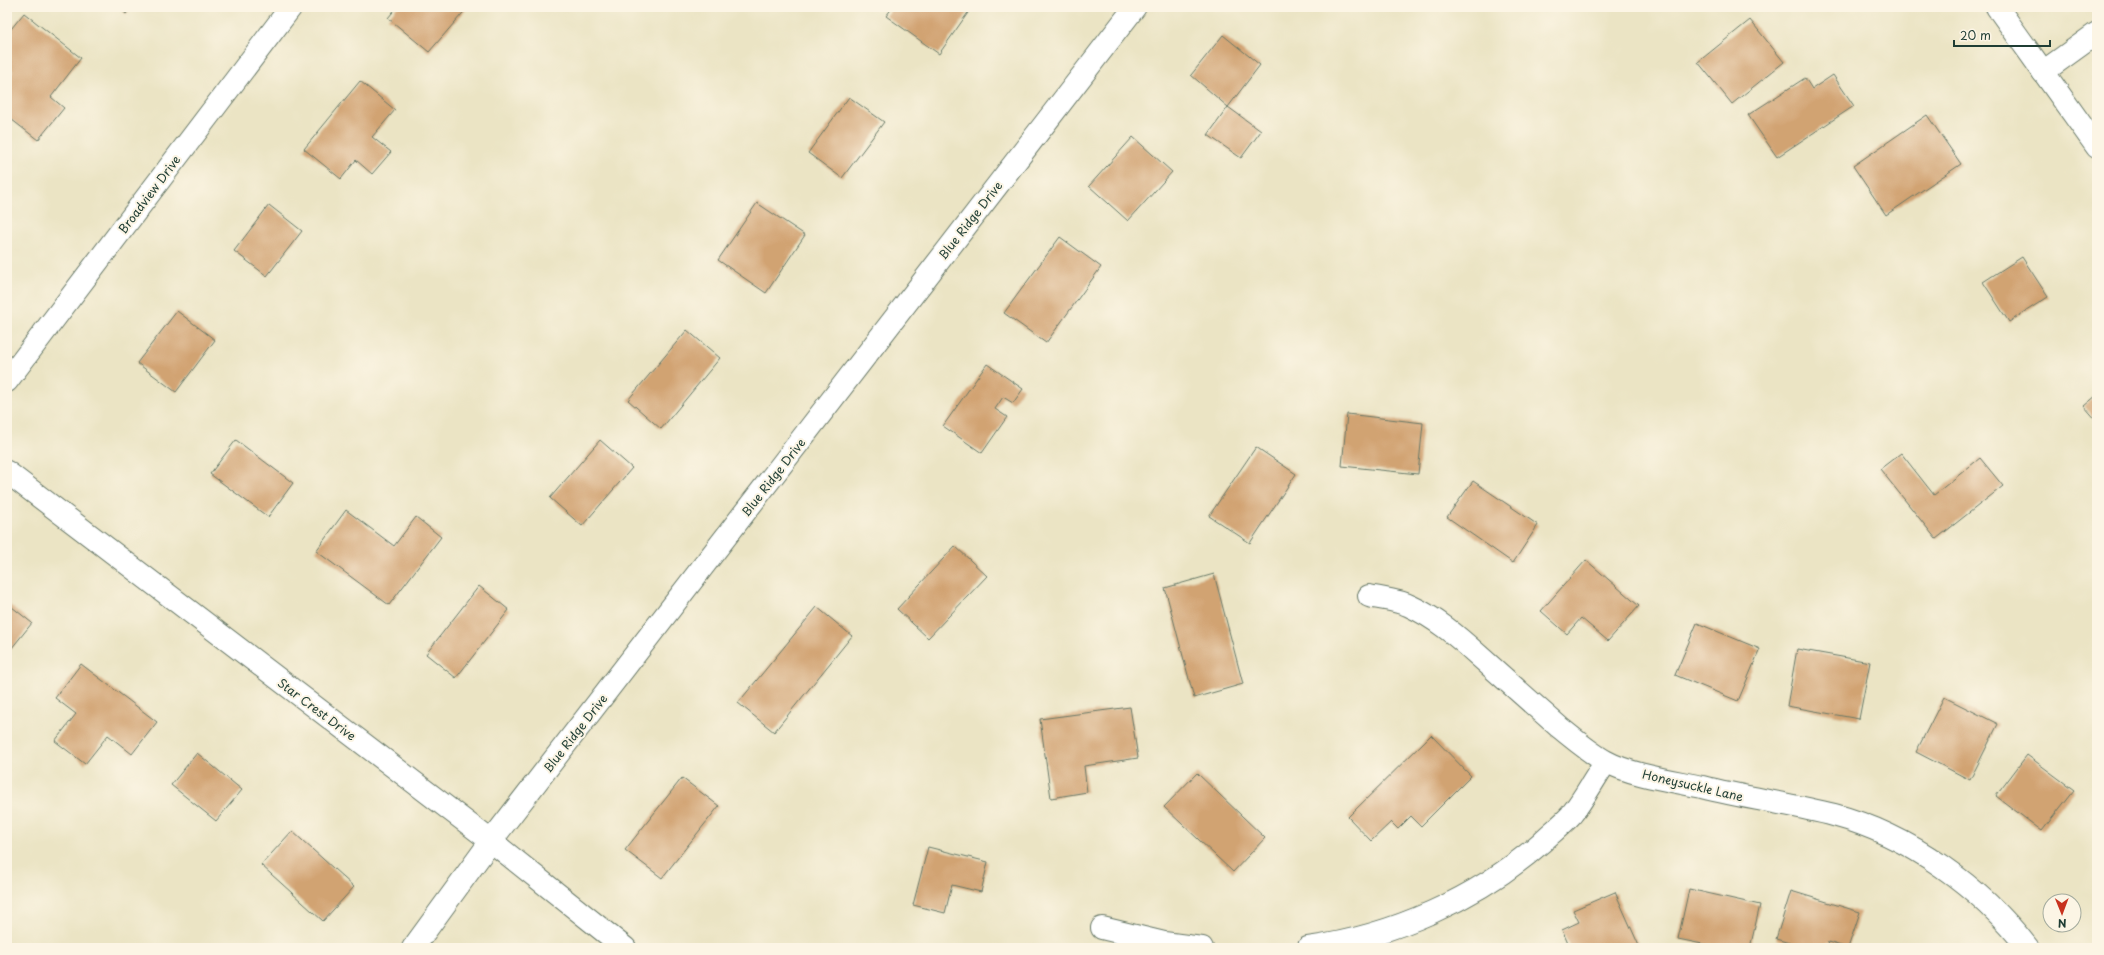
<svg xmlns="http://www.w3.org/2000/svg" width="2104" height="955" viewBox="0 0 2104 955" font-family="'Playpen Sans',sans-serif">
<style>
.building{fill:#d1a372}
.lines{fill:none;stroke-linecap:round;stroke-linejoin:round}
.minor-casing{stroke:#676;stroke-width:24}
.minor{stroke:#fff;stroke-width:22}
.labels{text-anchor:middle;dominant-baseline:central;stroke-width:4;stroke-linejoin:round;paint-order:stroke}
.street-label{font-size:12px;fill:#1f3d34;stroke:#fcf5e5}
</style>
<rect width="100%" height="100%" fill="#fcf5e5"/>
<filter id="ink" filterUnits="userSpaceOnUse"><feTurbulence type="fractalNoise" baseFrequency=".025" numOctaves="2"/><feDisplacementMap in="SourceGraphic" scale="8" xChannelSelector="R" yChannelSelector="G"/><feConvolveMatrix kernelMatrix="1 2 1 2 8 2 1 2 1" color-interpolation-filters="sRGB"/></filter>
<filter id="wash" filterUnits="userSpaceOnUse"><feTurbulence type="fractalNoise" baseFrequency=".012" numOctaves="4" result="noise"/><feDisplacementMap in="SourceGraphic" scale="16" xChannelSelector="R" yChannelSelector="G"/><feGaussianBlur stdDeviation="0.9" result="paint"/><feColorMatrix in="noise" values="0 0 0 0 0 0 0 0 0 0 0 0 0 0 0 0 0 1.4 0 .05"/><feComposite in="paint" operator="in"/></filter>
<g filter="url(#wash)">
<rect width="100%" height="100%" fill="#ebe4c4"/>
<g id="blocks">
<!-- building -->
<g class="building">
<polygon points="118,7 132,7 126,14"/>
<polygon points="397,7 468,7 429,52 388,18"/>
<polygon points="893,7 972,7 939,54 886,16"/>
<polygon points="24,13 81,58 51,97 64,108 38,140 7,116 7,79 13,71 7,66 7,34"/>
<polygon points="1750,20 1784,62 1732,104 1698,62"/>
<polygon points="1223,35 1260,65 1228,107 1191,75"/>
<polygon points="1833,75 1854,106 1777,157 1748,115 1805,78 1812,89"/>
<polygon points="360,81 395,110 372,137 391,152 372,174 356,160 341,179 304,149"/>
<polygon points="849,97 884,122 842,178 808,153"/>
<polygon points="1228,107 1261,131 1241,158 1208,135"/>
<polygon points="1927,115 1961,164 1886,215 1853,166"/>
<polygon points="1133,137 1172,172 1128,221 1089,186"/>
<polygon points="7,166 11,169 7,175"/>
<polygon points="757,203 805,235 766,293 718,260"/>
<polygon points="269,205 302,231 267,276 234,251"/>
<polygon points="1060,237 1101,267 1046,343 1004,313"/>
<polygon points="2022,257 2048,297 2009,322 1983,282"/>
<polygon points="177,311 215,340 176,392 137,363"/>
<polygon points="687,330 720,358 661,429 628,400"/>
<polygon points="987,364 1023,389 1013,403 1003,397 995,409 1007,417 982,453 943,426"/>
<polygon points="2097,395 2097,421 2084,406"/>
<polygon points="1347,414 1423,423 1418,474 1342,466"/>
<polygon points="236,440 293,483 268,517 210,474"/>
<polygon points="600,440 632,468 582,526 550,498"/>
<polygon points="1256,447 1296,474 1250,543 1209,516"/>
<polygon points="1901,453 1934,495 1980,458 2003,486 1936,539 1880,469"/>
<polygon points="1473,481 1538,525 1513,563 1447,517"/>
<polygon points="346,510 394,546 416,517 441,537 389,605 316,551"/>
<polygon points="955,546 987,576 928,638 897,609"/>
<polygon points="1586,560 1639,606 1608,641 1581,618 1567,634 1541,611"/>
<polygon points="1214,574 1243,684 1194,698 1165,588"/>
<polygon points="479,586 509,610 456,678 426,654"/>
<polygon points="7,603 32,623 7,654"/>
<polygon points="817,607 852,636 774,732 738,703"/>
<polygon points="1697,623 1760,649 1738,701 1675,675"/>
<polygon points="1797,649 1870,662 1859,719 1787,706"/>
<polygon points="81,664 157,722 132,754 108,735 85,764 55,741 76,714 55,698"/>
<polygon points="1944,697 1998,724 1970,780 1916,752"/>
<polygon points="1130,707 1138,758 1084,766 1087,792 1051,798 1040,719"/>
<polygon points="1431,735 1471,776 1421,826 1411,816 1398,829 1391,822 1371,841 1348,817"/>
<polygon points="197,753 242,790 216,821 171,785"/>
<polygon points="2027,755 2074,790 2042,831 1996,796"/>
<polygon points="1197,773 1265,838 1233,872 1164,807"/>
<polygon points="682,778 719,806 662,878 625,850"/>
<polygon points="292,831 354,887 323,921 261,865"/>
<polygon points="928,847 988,862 981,892 952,885 945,913 913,905"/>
<polygon points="1689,889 1760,905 1750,948 1722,948 1678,939"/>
<polygon points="1791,891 1860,912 1848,948 1828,942 1826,948 1806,948 1776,939"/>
<polygon points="1615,892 1640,948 1570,948 1562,930 1579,922 1573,910"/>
</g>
</g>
</g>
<g filter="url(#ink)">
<use href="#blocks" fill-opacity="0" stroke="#676" stroke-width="1"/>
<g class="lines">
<!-- minor casing -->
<g class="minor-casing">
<g id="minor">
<polyline points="1997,7 2097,147"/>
<polyline points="2043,72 2097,33"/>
<polyline points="7,381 291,7"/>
<polyline points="7,472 491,841 625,948"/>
<path d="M1369,596C1382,599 1398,600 1410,606C1436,618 1457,636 1478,655C1505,679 1532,703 1559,727C1574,739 1589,752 1605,761C1630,775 1674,781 1702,787C1746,798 1791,804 1834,815C1909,835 1981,887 2028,948"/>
<polyline points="1102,928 1164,943 1202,948"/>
<polyline points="413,948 491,841 1135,7"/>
<path d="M1308,948C1393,936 1477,899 1542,842C1551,833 1562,825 1571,815C1584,799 1594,779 1606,762"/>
</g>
</g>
<!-- minor -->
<use href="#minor" class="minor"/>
</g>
</g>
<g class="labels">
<!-- street labels -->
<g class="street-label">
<text transform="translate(149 194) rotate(-53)">Broadview Drive</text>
<text transform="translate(970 220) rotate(-52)">Blue Ridge Drive</text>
<text transform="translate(773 477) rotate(-52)">Blue Ridge Drive</text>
<text transform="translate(317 709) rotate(37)">Star Crest Drive</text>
<text transform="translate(575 733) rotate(-52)">Blue Ridge Drive</text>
<text transform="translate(1693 785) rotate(13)">Honeysuckle Lane</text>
</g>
</g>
<!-- margin -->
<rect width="2104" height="955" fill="none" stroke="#fcf5e5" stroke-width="24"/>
<!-- north arrow -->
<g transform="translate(2062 913) rotate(179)"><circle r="19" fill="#fcf5e5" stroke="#a4ab9e"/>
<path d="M0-3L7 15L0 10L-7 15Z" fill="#c8321e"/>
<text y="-6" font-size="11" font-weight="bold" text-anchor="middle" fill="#1f3d34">N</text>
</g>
<!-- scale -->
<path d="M1954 40v6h96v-6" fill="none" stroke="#1f3d34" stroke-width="2"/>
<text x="1960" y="40" font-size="12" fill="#1f3d34" stroke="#fcf5e5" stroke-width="3" paint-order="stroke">20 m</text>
</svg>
